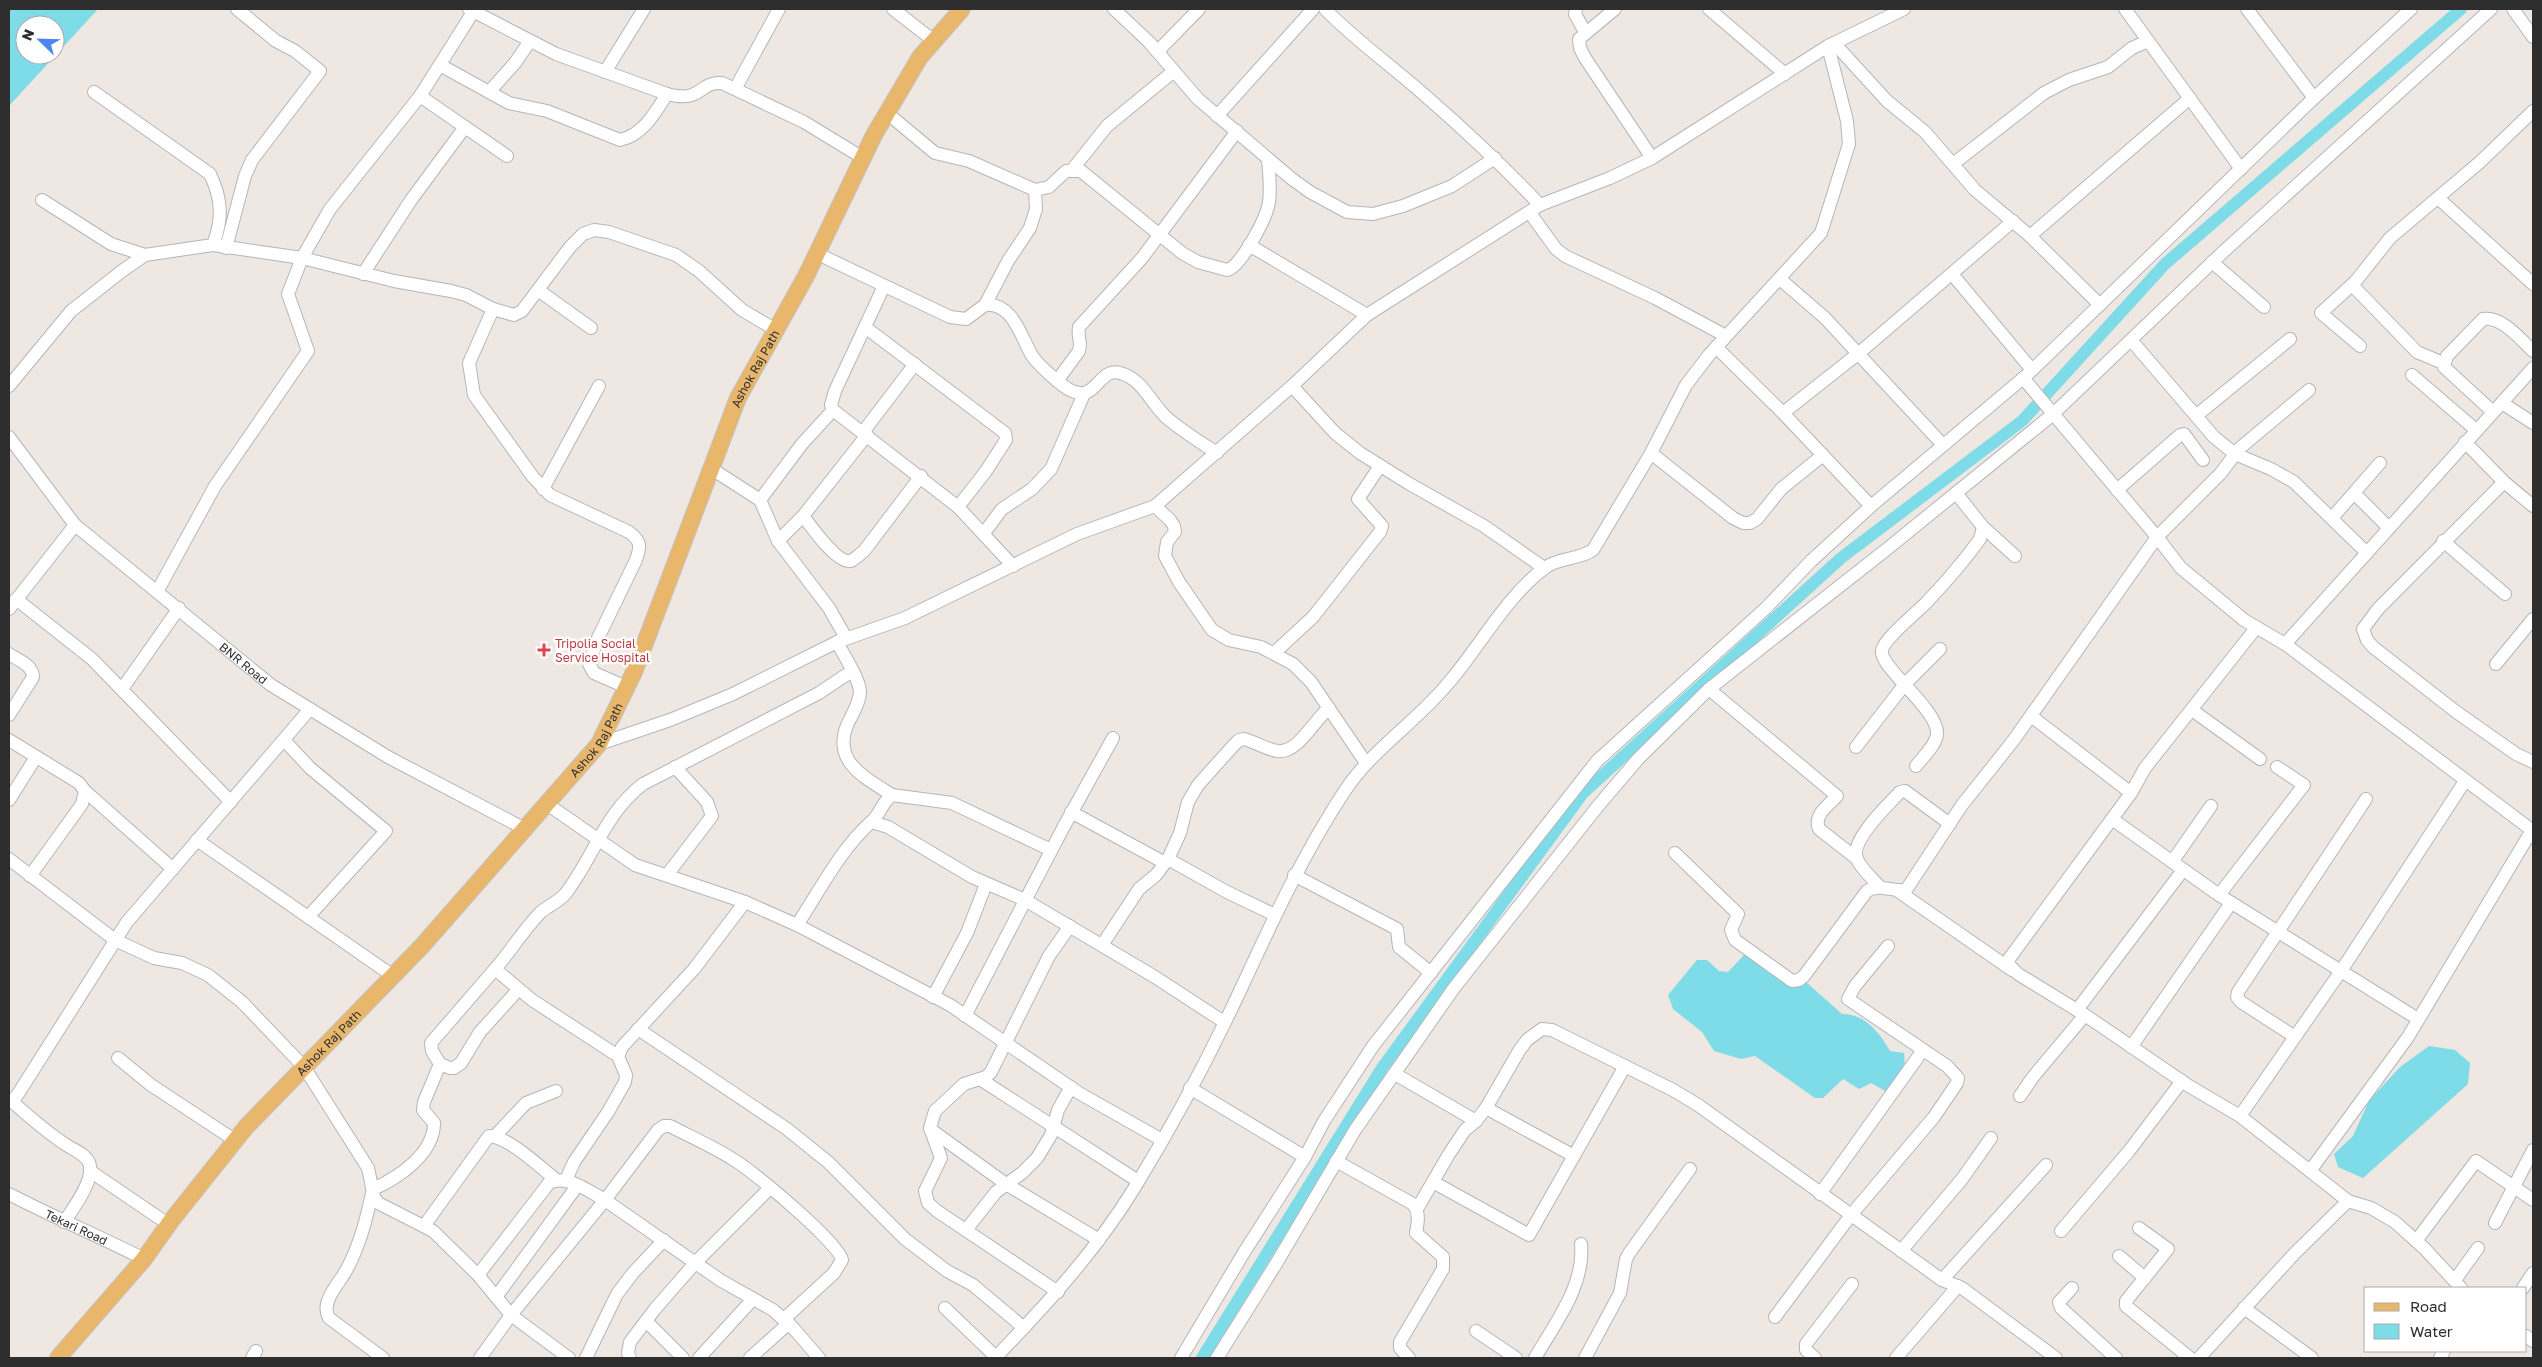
<svg xmlns="http://www.w3.org/2000/svg" width="2542" height="1367" viewBox="0 0 2542 1367" font-family="'Golos Text',sans-serif">
<style>
.water{fill:#7ddce8;fill-rule:evenodd}
.lines{fill:none;stroke-linecap:round;stroke-linejoin:round}
.canal{stroke:#7ddce8;stroke-width:12}
.minor-casing{stroke:#b2b6bd;stroke-width:14}
.major-casing{stroke:#c4c4c4;stroke-width:18}
.minor{stroke:#fff;stroke-width:12}
.major{stroke:#e8b76c;stroke-width:16}
.health-dot{fill:#e0444e;stroke:#fff;stroke-width:2}
.labels{text-anchor:middle;dominant-baseline:central;stroke-width:5;stroke-linejoin:round;paint-order:stroke}
.street-label{font-size:12px;fill:#2e2e2e;stroke:#fff}
.health-label{font-size:12px;fill:#be3a42;stroke:#fff;text-anchor:start}
</style>
<rect width="100%" height="100%" fill="#eee7e2"/>
<!-- water -->
<g class="water">
<path d="M9,9H98L9,106ZM25,25H55V55H25Z"/>
<path d="M1744,955L1772,966L1794,988L1806,982L1842,1014C1865,1014 1879,1032 1890,1051L1904,1053L1905,1066L1885,1091L1871,1083L1859,1089L1843,1079L1823,1098H1815L1755,1056L1741,1059L1714,1051L1702,1032L1673,1009L1668,995L1697,960H1707L1719,971L1728,972Z"/>
<polygon points="2429,1046 2455,1050 2470,1063 2468,1084 2363,1178 2338,1167 2334,1154 2353,1136 2369,1101 2400,1067"/>
</g>
<g class="lines">
<!-- canal -->
<polyline class="canal" points="1202,1358 1382,1068 1583,793 1841,558 2022,421 2165,264 2461,9"/>
<!-- minor casing -->
<g class="minor-casing">
<g id="minor">
<path d="M469,9L556,54L667,94C675,96 684,98 692,95C704,90 707,82 722,83L804,122L863,158"/>
<polyline points="893,9 934,41"/>
<polyline points="1114,9 1149,42 1198,99 1292,179 1310,192 1347,212 1373,214 1403,206 1452,186 1495,158"/>
<path d="M1325,9C1357,42 1395,68 1429,99C1468,133 1505,168 1540,205"/>
<polyline points="1576,9 1575,14 1585,32"/>
<polyline points="1615,9 1579,39 1580,48 1585,58 1652,158"/>
<polyline points="1709,9 1785,74"/>
<polyline points="2125,9 2241,169"/>
<polyline points="2247,9 2314,98"/>
<polyline points="2513,9 2533,37"/>
<polyline points="1834,43 1887,101 1925,132 1975,190 2030,236 2190,98"/>
<polyline points="1158,51 1199,9"/>
<path d="M440,65L509,103L547,111L620,140C643,135 655,113 667,94"/>
<polyline points="605,72 644,9"/>
<polyline points="735,89 779,9"/>
<path d="M94,92L210,174C222,199 223,219 213,245"/>
<polyline points="489,92 515,63 530,41"/>
<polyline points="420,96 507,156"/>
<path d="M887,113L935,153L969,161L1035,190L1049,187L1066,171H1081L1182,253L1198,262L1227,270C1241,267 1267,217 1269,202C1271,189 1269,173 1268,159"/>
<polyline points="1217,116 1313,9"/>
<polyline points="1953,164 2044,93 2069,80 2108,67 2132,48 2148,41"/>
<polyline points="1072,170 1107,126 1174,71"/>
<polyline points="2438,198 2533,284"/>
<polyline points="42,200 111,244 145,255"/>
<polyline points="1530,213 1556,249 1565,256 1655,298 1726,336"/>
<polyline points="2030,236 2100,305"/>
<polyline points="1249,245 1367,315"/>
<polyline points="226,248 245,176 252,160 320,71 295,51 276,41 237,9"/>
<path d="M816,253L950,317L966,319L985,305C1012,302 1021,336 1031,354C1037,364 1047,372 1055,379C1097,417 1094,366 1120,373C1143,379 1151,404 1167,418C1182,431 1200,442 1217,453"/>
<polyline points="2212,262 2264,307"/>
<polyline points="363,274 411,200 465,127"/>
<polyline points="1952,274 2032,370"/>
<polyline points="1780,279 1825,318 1943,445"/>
<polyline points="2352,285 2417,352 2443,363"/>
<polyline points="884,286 835,391 831,405 833,410 958,507 1013,566"/>
<polyline points="538,290 591,328"/>
<polyline points="985,305 1008,261 1030,228 1036,209 1035,190"/>
<path d="M493,309L469,363L474,395L533,477L550,495L629,532C641,541 641,546 636,560L598,638L589,664L594,673L626,687"/>
<polyline points="865,327 1005,433 1006,440 986,471 958,507"/>
<polyline points="2131,340 2214,437 2235,454 2271,469 2294,482 2367,553"/>
<polyline points="2360,346 2321,313 2355,282 2390,238 2480,162 2533,111"/>
<polyline points="1716,347 1783,413 1871,506"/>
<polyline points="2412,375 2476,430"/>
<polyline points="2023,378 2157,537 2181,568 2244,620 2285,644 2533,831"/>
<path d="M1057,381L1079,351C1082,342 1077,336 1079,327L1142,258L1237,131"/>
<polyline points="9,386 71,311 122,271 145,255 213,245 302,258 394,281 451,291 466,295 493,309 514,315 522,311 570,247 583,234 594,230 609,232 676,255 699,271 742,310 776,330"/>
<polyline points="1292,386 1335,433 1360,453 1408,483 1484,526 1544,568"/>
<polyline points="2502,403 2533,423"/>
<path d="M2493,412L2444,367L2447,356L2483,319C2502,316 2520,339 2533,351"/>
<polyline points="1783,413 1859,353 2013,221"/>
<polyline points="2197,415 2290,339"/>
<polyline points="863,432 915,364"/>
<path id="s1" d="M9,437L75,525L271,685L388,757L525,829"/>
<polyline points="2465,442 2504,482 2533,506"/>
<polyline points="1651,453 1733,518 1743,523 1750,523 1757,519 1781,489 1823,455"/>
<polyline points="712,469 760,500 778,541 829,608 846,638"/>
<polyline points="2504,482 2378,609 2363,629 2367,640 2373,647 2455,711 2516,754 2533,762"/>
<polyline points="543,489 599,386"/>
<polyline points="2117,490 2180,435 2184,434 2203,460"/>
<polyline points="2354,493 2389,528"/>
<polyline points="760,500 802,444 833,410"/>
<polyline points="1155,506 1170,520 1174,526 1175,532 1167,542 1165,556 1179,582 1212,630 1229,640 1261,647 1293,664 1311,682 1366,763"/>
<path d="M803,516C811,526 837,564 851,561C855,559 860,554 864,551L921,476"/>
<polyline points="2332,518 2380,463"/>
<polyline points="1983,527 2015,556"/>
<polyline points="984,533 1002,509 1032,489 1051,469 1084,394"/>
<polyline points="778,541 803,516 867,435"/>
<polyline points="2443,541 2505,594"/>
<polyline points="158,590 215,486 308,351 288,294 302,258 330,209 420,96 475,9"/>
<polyline points="16,599 92,659 231,802"/>
<polyline points="9,609 75,525"/>
<polyline points="2256,628 2145,768 2131,793 2009,959 2008,964 2018,974 2085,1015 2189,1086 2240,1116 2348,1201 2371,1208 2395,1222 2425,1249 2461,1288"/>
<path d="M837,642C843,654 859,678 860,691C860,702 853,713 848,723C831,761 864,777 892,795"/>
<polyline points="2285,644 2533,368"/>
<polyline points="1274,653 1313,617 1380,532 1382,526 1358,499 1380,466"/>
<path d="M9,654C18,660 33,665 33,677L9,715"/>
<polyline points="2496,664 2533,619"/>
<polyline points="122,689 179,608"/>
<path d="M1709,689L1837,796C1828,806 1813,815 1819,829L1856,858"/>
<polyline points="2192,710 2260,759"/>
<polyline points="2031,716 2131,793"/>
<polyline points="9,740 79,783 85,791 82,804 30,876"/>
<polyline points="284,740 310,768 386,831 308,917"/>
<polyline points="599,744 670,720 733,694 837,642 905,618 1077,534 1155,506 1292,386 1367,315 1540,205 1610,178 1652,158 1828,46 1904,9"/>
<polyline points="1856,747 1905,684 1940,649"/>
<path d="M1916,766C1923,757 1935,746 1937,735C1940,710 1878,667 1882,650C1885,638 1916,613 1926,603C1945,583 1964,561 1980,539L1983,527L1956,493"/>
<polyline points="85,791 173,869"/>
<polyline points="9,800 36,757"/>
<polyline points="547,804 635,865 745,902 797,925 950,1005 1079,1093 1162,1140"/>
<polyline points="1071,812 1165,863"/>
<polyline points="2112,819 2219,895 2304,785 2277,767"/>
<polyline points="872,822 888,827 972,877 1025,900 1155,977 1224,1022"/>
<polyline points="197,840 393,976"/>
<path d="M1675,853L1738,914L1731,930L1735,940L1792,981L1799,980L1804,976L1867,891C1879,883 1892,892 1906,890L1962,805L2013,741L2157,537L2220,474L2240,448L2309,390"/>
<polyline points="9,859 115,940 154,958 182,963 208,975 242,1002 304,1067 368,1168 374,1197 378,1203 433,1231 478,1275 511,1315 569,1358"/>
<polyline points="1168,859 1227,892 1275,915"/>
<polyline points="2172,862 2211,806"/>
<polyline points="667,875 712,816 707,802 675,767"/>
<polyline points="1294,875 1397,929 1399,947 1431,973"/>
<path d="M1879,886C1872,878 1861,869 1857,859C1849,841 1888,805 1900,792L1905,791L1950,824"/>
<polyline points="1898,891 2012,970"/>
<polyline points="2219,895 2418,1019"/>
<path d="M797,925C820,890 840,850 871,822C880,815 882,802 892,795L952,803L1051,850"/>
<path d="M1102,945L1139,889L1156,875L1168,859L1180,833L1188,802L1198,785L1233,746L1239,740L1244,739C1255,742 1266,749 1277,751C1298,754 1314,720 1329,708"/>
<path d="M495,969C511,951 524,929 541,912C549,905 559,902 566,893C594,856 605,813 643,784L819,693L852,671"/>
<polyline points="933,997 967,933 986,884"/>
<polyline points="2077,1010 2183,870"/>
<polyline points="965,1016 1063,828 1113,738"/>
<polyline points="638,1029 787,1129 828,1162 905,1239 947,1271 973,1285 1024,1328"/>
<polyline points="2295,1037 2341,971 2465,781"/>
<polyline points="2131,1047 2231,903"/>
<polyline points="118,1058 151,1085 236,1141"/>
<polyline points="440,1064 450,1068 454,1068 461,1063 480,1032 518,990"/>
<polyline points="1395,1074 1476,1121"/>
<polyline points="980,1079 1138,1181"/>
<polyline points="1190,1088 1305,1157"/>
<polyline points="2020,1096 2033,1077 2085,1015"/>
<polyline points="9,1100 14,1099 18,1094 127,922 310,709"/>
<path d="M10,1100C29,1116 47,1133 68,1146C76,1151 89,1156 90,1166C93,1182 73,1209 64,1222"/>
<polyline points="1486,1108 1574,1156"/>
<polyline points="2240,1116 2295,1037 2241,1002 2237,997 2238,992 2366,799"/>
<polyline points="930,1129 1006,1184 1099,1240"/>
<polyline points="495,1136 526,1103 556,1091"/>
<path d="M1336,1161L1413,1204C1420,1213 1418,1222 1416,1233L1443,1257V1269L1400,1342V1348L1409,1358"/>
<polyline points="90,1171 168,1224"/>
<polyline points="2310,1171 2408,1037 2532,830"/>
<polyline points="566,1180 574,1162 608,1112 625,1082 626,1075 618,1056 622,1047 694,969 745,902"/>
<polyline points="1433,1182 1529,1235 1625,1066"/>
<path id="s2" d="M9,1194C53,1217 99,1236 144,1259"/>
<polyline points="1820,1194 1923,1050"/>
<polyline points="1417,1209 1449,1154 1465,1130 1476,1121 1486,1108 1519,1051 1527,1040 1542,1029 1552,1030 1673,1090 1698,1105 1942,1280 1962,1288 2056,1358"/>
<polyline points="2495,1223 2533,1150"/>
<path d="M424,1226L489,1136C509,1137 540,1167 556,1180"/>
<polyline points="2139,1228 2168,1249 2126,1301 2126,1306 2190,1358"/>
<polyline points="966,1230 996,1192 1022,1173 1037,1158 1051,1135 1058,1110 1071,1087"/>
<polyline points="2061,1231 2129,1151 2182,1081"/>
<polyline points="2416,1241 2476,1161 2533,1200"/>
<polyline points="1901,1251 1962,1179 1991,1138"/>
<polyline points="2119,1256 2145,1278"/>
<path d="M478,1275L549,1183C567,1174 588,1191 605,1200L658,1130L664,1126H670C691,1137 714,1147 734,1160C752,1170 840,1244 842,1260L834,1273L784,1319"/>
<polyline points="1942,1280 2046,1165"/>
<polyline points="2455,1280 2478,1248"/>
<polyline points="2072,1288 2059,1302 2061,1308 2116,1358"/>
<polyline points="2523,1288 2533,1273"/>
<polyline points="1058,1292 937,1211 928,1203 925,1191 941,1158 930,1128 935,1111 964,1084 986,1077 991,1072 1049,956 1070,926"/>
<polyline points="496,1297 577,1186"/>
<polyline points="945,1308 996,1357"/>
<polyline points="2244,1308 2312,1358"/>
<polyline points="1775,1317 1851,1215 1934,1117 1957,1083 1958,1078 1947,1066 1848,999 1855,986 1888,946"/>
<polyline points="646,1321 683,1358"/>
<polyline points="1476,1331 1516,1358"/>
<polyline points="2526,1336 2533,1341"/>
<polyline points="252,1358 256,1351"/>
<path d="M383,1358L329,1318C325,1311 326,1304 330,1296C335,1286 343,1277 348,1267C361,1242 367,1216 373,1189C398,1178 434,1154 434,1123L423,1110L424,1102L440,1064L432,1051L431,1043L495,969L532,1000L618,1056"/>
<polyline points="480,1358 511,1315 605,1200 720,1280 773,1310 794,1329 819,1358"/>
<polyline points="586,1358 617,1294 633,1273 664,1240"/>
<polyline points="630,1358 628,1353 630,1342 655,1309 696,1262 769,1189"/>
<polyline points="699,1358 753,1299"/>
<polyline points="750,1358 789,1323"/>
<path d="M995,1358C1046,1305 1096,1251 1135,1187C1173,1125 1208,1059 1239,993C1271,924 1302,856 1344,792C1372,749 1418,721 1450,681C1480,646 1508,594 1546,567C1561,557 1578,560 1593,550L1651,453L1686,385L1709,355L1821,233L1849,144L1847,121L1828,46"/>
<polyline points="1181,1358 1243,1254 1305,1157 1324,1121 1373,1046 1597,761 1766,608 1811,561 1871,506 2028,374 2314,98 2411,9"/>
<polyline points="1217,1358 1276,1264 1355,1130 1454,988 1598,806 1638,759 1709,689 1887,549 2052,415 2222,253 2491,9"/>
<path d="M1535,1358C1555,1323 1585,1286 1581,1244"/>
<polyline points="1585,1358 1620,1293 1626,1259 1630,1252 1690,1169"/>
<polyline points="1815,1358 1806,1350 1806,1344 1852,1284"/>
<polyline points="1896,1358 1958,1286"/>
<polyline points="2199,1358 2294,1254 2348,1201"/>
<polyline points="2440,1358 2444,1351"/>
</g>
</g>
<!-- major casing -->
<g class="major-casing">
<g id="major">
<path id="s3" d="M58,1358L144,1259L171,1221L246,1127L422,946L599,744L634,672L738,398L806,276L874,135L920,57L962,9"/>
</g>
</g>
<!-- minor -->
<use href="#minor" class="minor"/>
<!-- major -->
<use href="#major" class="major"/>
</g>
<!-- markers -->
<path class="health-dot" d="M541.5 642.5h5v5h5v5h-5v5h-5v-5h-5v-5h5z"/>
<g class="labels">
<!-- street labels -->
<g class="street-label">
<text stroke="none"><textPath href="#s3" startOffset="1226">Ashok Raj Path</textPath></text>
<text stroke="none"><textPath href="#s1" startOffset="328">BNR Road</textPath></text>
<text stroke="none"><textPath href="#s3" startOffset="821">Ashok Raj Path</textPath></text>
<text stroke="none"><textPath href="#s3" startOffset="416">Ashok Raj Path</textPath></text>
<text stroke="none"><textPath href="#s2" startOffset="75">Tekari Road</textPath></text>
</g>
<!-- health labels -->
<g class="health-label">
<text x="555" y="643">Tripolia Social<tspan x="555" dy="14">Service Hospital</tspan></text>
</g>
</g>
<!-- border -->
<rect width="2542" height="1367" fill="none" stroke="#2e2e2e" stroke-width="20"/>
<!-- legend -->
<rect x="2364" y="1287" width="162" height="65" fill="#ffffff" stroke="#ababab"/>
<rect x="2374" y="1303" width="25" height="8" fill="#e8b76c" stroke="#ababab"/>
<text x="2410" y="1312" font-size="15" fill="#2e2e2e">Road</text>
<rect x="2374" y="1324" width="25" height="15" fill="#7ddce8" stroke="#ababab"/>
<text x="2410" y="1337" font-size="15" fill="#2e2e2e">Water</text>
<!-- north arrow -->
<g transform="translate(40 40) rotate(293)"><circle r="24" fill="#ffffff" stroke="#ababab"/>
<path d="M0-4L9 19L0 12L-9 19Z" fill="#4e85ef"/>
<text y="-8" font-size="14" font-weight="bold" text-anchor="middle" fill="#2e2e2e">N</text>
</g>
</svg>
